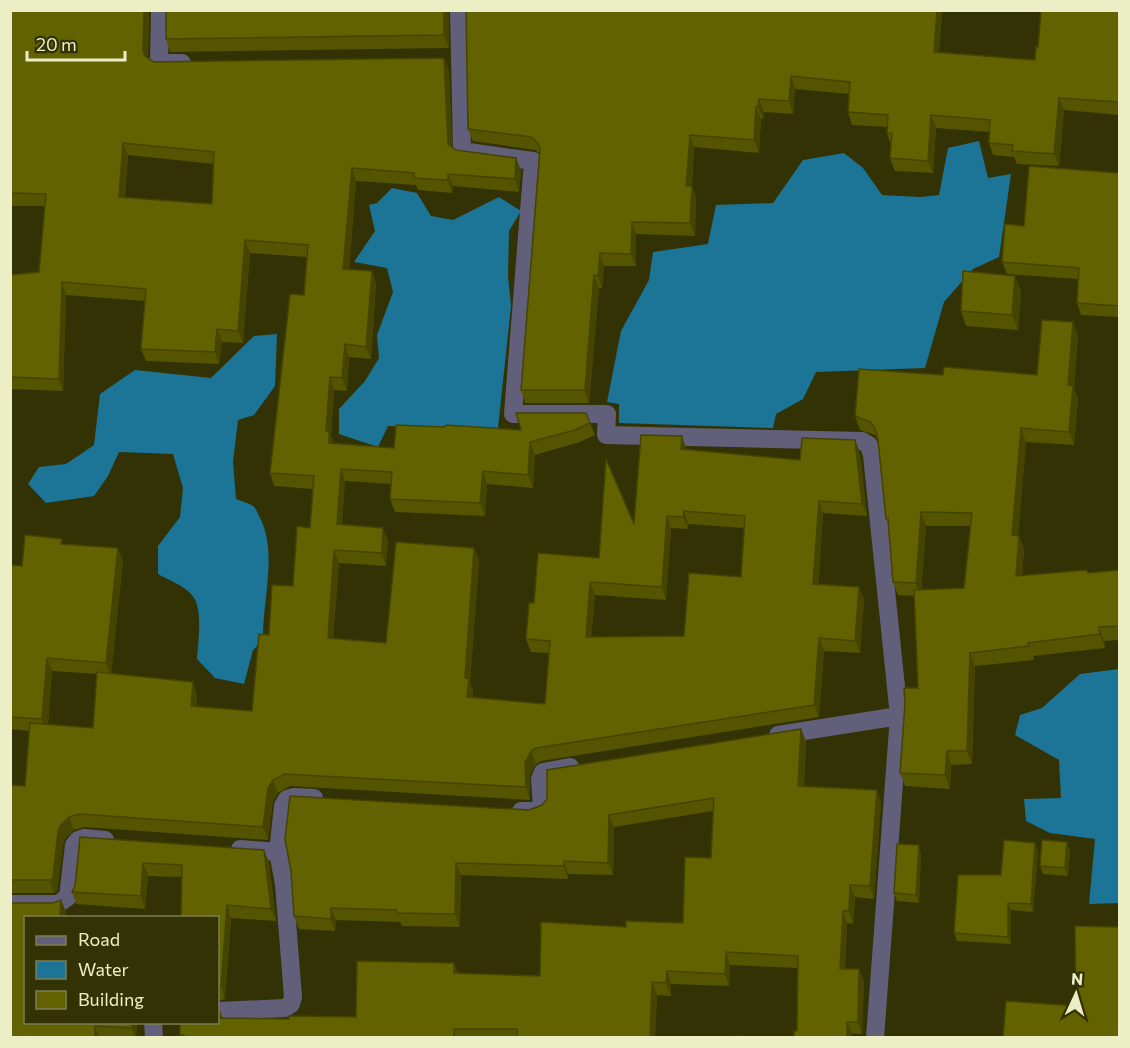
<svg xmlns="http://www.w3.org/2000/svg" width="1130" height="1048" viewBox="0 0 1130 1048" font-family="Commissioner,sans-serif">
<style>
.water{fill:#1c7597}
.lines{fill:none;stroke-linecap:round;stroke-linejoin:round}
.street{stroke:#625f7b;stroke-width:18}
.wall{fill:#545401;fill-rule:evenodd}
.shaded-wall{fill:#454501}
.building{fill:#626201;stroke:#454501;stroke-width:1.5;fill-rule:evenodd}
</style>
<rect width="100%" height="100%" fill="#323205"/>
<!-- water -->
<g class="water">
<polygon points="979,141 988,178 1011,174 999,257 973,269 944,302 925,368 816,372 803,399 776,414 773,428 619,423 619,404 607,402 621,331 649,280 653,252 708,244 716,205 773,203 803,160 844,153 863,168 882,195 920,197 939,195 948,148"/>
<polygon points="392,188 417,193 431,216 453,220 499,197 521,211 509,231 508,276 511,306 498,428 388,426 378,447 339,434 339,409 365,381 379,358 377,335 393,292 387,268 354,262 375,231 369,205 377,203"/>
<path d="M277,334L275,386L254,415L238,420L233,462L236,499C241,501 249,503 253,506C256,508 258,514 260,518C278,553 262,602 263,640L253,650L244,684L215,678L197,659C198,642 204,607 191,594C183,585 168,580 158,574V546L180,517L183,488L173,454L119,452L108,476L94,496L46,503L28,484L39,467L66,464L94,445L100,394L135,370L211,378L254,336Z"/>
<polygon points="1119,669 1119,903 1089,904 1095,839 1050,833 1026,821 1024,799 1061,798 1059,760 1015,735 1020,715 1042,708 1080,674"/>
</g>
<g class="lines">
<!-- street -->
<g class="street">
<polyline points="160,10 159,63 182,63"/>
<polyline points="459,10 462,151 533,161 513,414 607,414 606,435 862,441 869,445 872,455 899,716 778,735"/>
<polyline points="521,811 534,811 542,807 540,779 543,772 570,767"/>
<polyline points="240,849 278,852 283,806 287,799 293,797 314,798"/>
<polyline points="10,904 58,904 68,897 74,845 78,840 84,838 105,840"/>
<polyline points="218,1011 285,1008 291,1004 293,997 284,884 278,852"/>
<polyline points="153,1022 154,1038"/>
<polyline points="875,1038 899,716"/>
</g>
</g>
<!-- wall -->
<g class="wall">
<path d="M10,10H149L148,58L154,62L449,70L452,147L456,150L516,158L521,171L519,192L453,186L452,193L418,190L416,185L356,181L349,270L372,271L376,284L371,359L349,357L347,391L334,390L331,436L334,443L394,448L521,430L590,423L595,435L580,442L535,455L533,488L487,484L485,516L395,512L390,499L391,484L345,481L342,524L388,540L386,566L339,563L333,639L386,643L474,548L479,561L470,683L473,691V697L545,704L549,653L531,652L526,639L534,603L599,558L634,524L686,448V449L800,460L855,440L860,453L867,516L823,513L818,584L859,587L864,599L860,653L824,651L819,717L541,761L536,764L530,775V800L290,786L278,793L273,801L268,840L85,827L74,830L65,838L63,844L57,891L54,893H10V785L25,786L29,731L10,729V565L22,566L64,544L123,560L111,674L197,695L196,707L252,711L269,635L293,586L310,528L313,489L274,486L270,473L304,295L307,257L250,253L243,343L222,342L219,364L146,361L141,349L145,301L66,295L63,391L10,389V275L39,272L45,206H10ZM128,155L214,164L212,204L125,197ZM688,524L744,528L741,577L684,636L591,637L595,595L666,600L671,528L688,529ZM52,671L97,674L93,728L48,725Z"/>
<polygon points="166,10 449,10 449,48 170,52 166,39"/>
<polygon points="466,10 942,10 939,52 1035,60 1038,47 1119,10 1119,115 1064,110 1059,166 1017,164 1014,157 993,155 989,143 990,132 936,128 933,173 895,171 890,158 891,145 887,133 887,127 852,125 848,112 849,94 795,89 793,114 764,112 763,119 761,119 759,153 694,147 692,186 696,198 695,236 636,234 636,266 604,266 602,288 599,288 589,403 525,403 521,390 539,153 535,150 473,141 468,129"/>
<polygon points="1119,173 1119,317 1081,315 1077,303 1078,279 1007,274 1002,262 1024,226"/>
<polygon points="1021,291 1018,330 966,326 961,311"/>
<path d="M1078,335L1074,388L1078,399L1074,445L1026,442L1018,535L1024,549L1022,576L1087,570L1088,573L1119,570V640L1104,641L1105,648L1033,656L1034,660L975,666L972,764L951,765L950,789L905,786L900,773L918,688L915,596L898,595L893,582L889,525L886,519L878,440L875,435L860,430L855,416L943,375H1037ZM926,526H970L964,588L921,590Z"/>
<polygon points="801,729 806,742 804,787 881,802 874,899 855,897 853,924 847,923 845,969 864,982 862,1034 797,1031 798,968 730,965 729,986 671,984 671,996 657,995 655,1038 181,1038 180,1035 219,1009 223,1018 289,1019 356,1017 458,973 540,976 626,927 683,923 711,858 713,811 614,827 613,875 568,874 568,879 461,875 460,927 402,926 400,922 336,920 335,931 299,929 294,916 529,810"/>
<polygon points="80,837 264,850 269,863 276,921 231,918 225,999 218,1001 218,918 181,877 148,876 145,909 76,904 72,892 75,886"/>
<polygon points="1067,842 1070,850 1068,876 1043,874 1040,866"/>
<polygon points="1035,843 1038,851 1033,912 1011,910 1011,944 957,941 954,933 1001,875"/>
<polygon points="921,853 919,903 897,901 894,893"/>
<polygon points="61,900 66,912 26,1023 137,1023 136,1038 10,1038 53,903"/>
</g>
<!-- shaded-wall -->
<g class="shaded-wall">
<polygon points="144,10 149,10 148,63 143,51"/>
<polygon points="444,10 449,10 449,48 444,35"/>
<polygon points="937,10 942,10 938,64 934,52"/>
<polygon points="444,58 449,70 452,157 448,144"/>
<polygon points="791,76 795,89 793,114 789,101"/>
<polygon points="1059,98 1064,110 1059,166 1054,154"/>
<polygon points="759,99 764,112 763,119 758,107"/>
<polygon points="756,107 761,119 759,153 754,140"/>
<polygon points="931,115 936,128 933,173 928,161"/>
<polygon points="690,135 694,147 691,198 686,186"/>
<polygon points="123,143 128,155 124,209 119,197"/>
<polygon points="516,158 521,171 519,192 515,179"/>
<polygon points="352,168 356,181 348,282 343,269"/>
<polygon points="448,174 453,186 452,193 448,180"/>
<polygon points="692,186 696,198 695,236 690,223"/>
<polygon points="632,222 636,234 636,266 631,254"/>
<polygon points="245,240 250,253 243,343 238,331"/>
<polygon points="600,253 604,266 602,288 598,276"/>
<polygon points="372,271 376,284 371,359 366,347"/>
<polygon points="594,275 599,288 589,403 585,390"/>
<polygon points="1015,276 1021,291 1018,330 1012,315"/>
<polygon points="62,282 66,295 63,391 59,379"/>
<polygon points="1073,322 1078,335 1074,388 1078,399 1074,445 1069,432 1068,385"/>
<polygon points="217,329 222,342 219,364 215,352"/>
<polygon points="345,344 349,357 347,391 342,378"/>
<polygon points="330,377 334,390 331,436 334,444 329,443 326,431"/>
<polygon points="1021,428 1026,442 1017,548 1012,535"/>
<polygon points="682,436 686,448 685,461 681,449"/>
<polygon points="855,440 860,453 867,516 862,504"/>
<polygon points="530,442 535,455 533,488 528,475"/>
<polygon points="341,469 345,481 341,536 337,524"/>
<polygon points="483,471 487,484 485,516 480,503"/>
<polygon points="819,501 823,513 818,596 813,584"/>
<polygon points="684,511 688,524 688,529 683,517"/>
<polygon points="921,512 926,526 921,597 916,583"/>
<polygon points="667,516 671,528 666,600 662,587"/>
<polygon points="383,528 388,540 386,566 382,553"/>
<polygon points="1019,536 1024,549 1021,590 1016,576"/>
<polygon points="118,548 123,560 111,676 106,663"/>
<polygon points="474,548 479,561 470,683 473,691 472,710 467,697 465,678"/>
<polygon points="334,550 339,563 332,651 328,638"/>
<polygon points="590,582 595,595 590,650 586,637"/>
<polygon points="859,587 864,599 860,653 855,641"/>
<polygon points="1099,627 1104,641 1105,648 1100,634"/>
<polygon points="819,638 824,651 819,717 814,705"/>
<polygon points="970,653 975,666 972,764 967,751"/>
<polygon points="47,658 52,671 47,732 42,719"/>
<polygon points="193,682 197,695 196,719 191,706"/>
<polygon points="801,729 806,742 803,799 798,786"/>
<polygon points="531,751 536,764 530,775 530,800 526,787 525,763"/>
<polygon points="947,751 951,765 950,789 945,775"/>
<polygon points="273,780 278,793 273,801 268,840 263,827 268,788"/>
<polygon points="877,790 881,802 874,899 870,886"/>
<polygon points="609,815 614,827 613,875 608,863"/>
<polygon points="69,817 74,830 65,838 63,844 57,891 54,893 50,880 58,831 61,825"/>
<polygon points="1067,842 1070,850 1068,876 1065,868"/>
<polygon points="1035,843 1038,851 1033,912 1031,904"/>
<polygon points="919,845 921,853 919,903 916,895"/>
<polygon points="264,850 269,863 276,921 271,909"/>
<polygon points="564,861 568,874 568,879 564,866"/>
<polygon points="143,863 148,876 145,909 141,896"/>
<polygon points="456,863 461,875 460,927 455,914"/>
<polygon points="850,885 855,897 853,924 849,911"/>
<polygon points="61,900 66,912 65,918 60,918"/>
<polygon points="1008,903 1011,910 1011,944 1008,937"/>
<polygon points="227,905 231,918 225,999 221,987"/>
<polygon points="331,908 336,920 335,931 331,919"/>
<polygon points="843,911 847,923 845,981 840,969"/>
<polygon points="726,952 730,965 729,986 725,974"/>
<polygon points="454,963 459,975 454,973"/>
<polygon points="859,969 864,982 862,1034 858,1022"/>
<polygon points="667,971 671,984 671,996 666,983"/>
<polygon points="652,982 657,995 655,1038 650,1038"/>
<polygon points="219,1009 224,1022 219,1018"/>
<polygon points="847,1022 852,1034 852,1038 847,1038"/>
<polygon points="132,1023 137,1023 136,1038 135,1038 132,1028"/>
<polygon points="95,1026 99,1038 95,1038"/>
</g>
<!-- building -->
<g class="building">
<path d="M10,10H144L143,51L145,56L154,62L444,58L448,144L456,150L516,158L515,179L448,174V180L414,178V173L352,168L343,269L372,271L366,347L345,344L342,378L330,377L326,431H329V443L394,448L396,425L445,427L446,425L521,430L516,413H586L590,423L575,430L530,442L528,475L483,471L480,503L390,499L392,472L341,469L337,524L383,528L382,553L334,550L328,638L386,643L396,542L474,548L465,678L469,679L467,697L545,704L550,641L526,639L529,603H534L538,553L599,558L606,459L634,524L641,435L682,436L681,449L800,460L802,438L855,440L862,504L819,501L813,584L859,587L855,641L819,638L814,705L536,748L531,751L525,763L526,787L285,774L273,780L268,788L263,827L80,814L69,817L61,825L58,831L53,878L50,880H10V785L25,786L30,723L93,728L97,672L193,682L191,706L252,711L259,634L269,635L272,585L293,586L297,526L310,528L314,476L270,473L290,294L304,295L308,245L245,240L238,331L217,329L215,352L141,349L146,289L62,282L59,379L10,377V275L39,272L46,194L10,193ZM123,143L214,152L212,204L119,197ZM684,511L745,516L741,577L689,573L684,636L586,637L590,582L662,587L667,516L683,517Z"/>
<polygon points="166,10 444,10 444,35 166,39"/>
<polygon points="466,10 937,10 934,52 1035,60 1036,47 1038,47 1041,10 1119,10 1119,102 1059,98 1054,154 1012,151 1013,145 989,143 990,120 931,115 928,161 890,158 892,133 887,133 888,115 848,112 850,82 791,76 789,101 759,99 758,107 756,107 754,140 690,135 686,186 692,186 690,223 632,222 631,254 600,253 598,276 594,275 585,390 521,390 540,149 538,143 531,137 468,129"/>
<polygon points="1029,166 1119,173 1119,306 1077,303 1079,268 1002,262 1005,224 1024,226"/>
<polygon points="963,271 1015,276 1012,315 961,311"/>
<polygon points="1042,320 1073,322 1068,385 1073,386 1069,432 1021,428 1012,535 1019,536 1016,576 1087,570 1088,573 1119,570 1119,626 1099,627 1100,634 1028,643 1029,646 970,653 967,751 947,751 945,775 900,773 905,703 904,688 918,688 914,590 964,588 972,513 921,512 916,583 893,582 888,519 886,519 878,440 875,428 870,422 855,416 859,369 943,375 944,367 1037,375"/>
<polygon points="25,535 62,539 61,544 118,548 106,663 47,658 42,719 10,717 10,565 22,566"/>
<polygon points="801,729 798,786 877,790 870,886 850,885 849,911 843,911 840,969 859,969 858,1022 847,1022 847,1038 794,1038 794,1031 797,1031 798,956 726,952 725,974 667,971 666,983 652,982 650,1038 517,1038 517,1029 454,1029 454,1038 184,1038 184,1035 180,1035 180,1023 218,1023 218,1009 219,1009 219,1018 289,1019 289,1016 356,1017 357,961 454,963 454,973 540,976 541,922 626,927 626,921 683,923 685,857 711,858 714,798 609,815 608,863 564,861 564,866 456,863 455,914 397,913 397,910 331,908 331,919 294,916 291,871 285,839 290,796 529,810 542,805 547,799 547,770"/>
<polygon points="80,837 264,850 271,909 227,905 221,987 218,987 218,918 181,918 182,865 143,863 141,896 72,892 75,886"/>
<polygon points="1004,840 1035,843 1031,904 1008,903 1008,937 954,933 958,875 1001,875"/>
<polygon points="1042,840 1067,842 1065,868 1040,866"/>
<polygon points="897,844 919,845 916,895 894,893"/>
<polygon points="61,900 60,918 26,918 26,1023 132,1023 132,1028 95,1026 95,1038 10,1038 10,903 53,903"/>
<polygon points="1075,926 1119,927 1119,1038 1003,1038 1006,1001 1076,1006"/>
<polygon points="735,1036 777,1038 735,1038"/>
</g>
<!-- border -->
<rect width="1130" height="1048" fill="none" stroke="#eceec6" stroke-width="24"/>
<!-- legend -->
<rect x="24" y="916" width="195" height="108" fill="#323205" stroke="#7c7d52" stroke-width="1.5"/>
<rect x="36" y="936" width="30" height="9" fill="#625f7b" stroke="#7c7d52" stroke-width="1.5"/>
<text x="78" y="946" font-size="18" fill="#eceec6">Road</text>
<rect x="36" y="961" width="30" height="18" fill="#1c7597" stroke="#7c7d52" stroke-width="1.5"/>
<text x="78" y="976" font-size="18" fill="#eceec6">Water</text>
<rect x="36" y="991" width="30" height="18" fill="#626201" stroke="#7c7d52" stroke-width="1.5"/>
<text x="78" y="1006" font-size="18" fill="#eceec6">Building</text>
<!-- north arrow -->
<g transform="translate(1076 994) rotate(4)" stroke="#323205" stroke-width="4.5" paint-order="stroke">
<path d="M0-4.5L10 22L0 15L-10 22Z" fill="#eceec6"/>
<text y="-9" font-size="16" font-weight="bold" text-anchor="middle" fill="#eceec6">N</text>
</g>
<!-- scale -->
<path d="M27 51v9h98v-9" fill="none" stroke="#eceec6" stroke-width="3"/>
<text x="36" y="51" font-size="18" fill="#eceec6" stroke="#323205" stroke-width="4.5" paint-order="stroke">20 m</text>
</svg>
